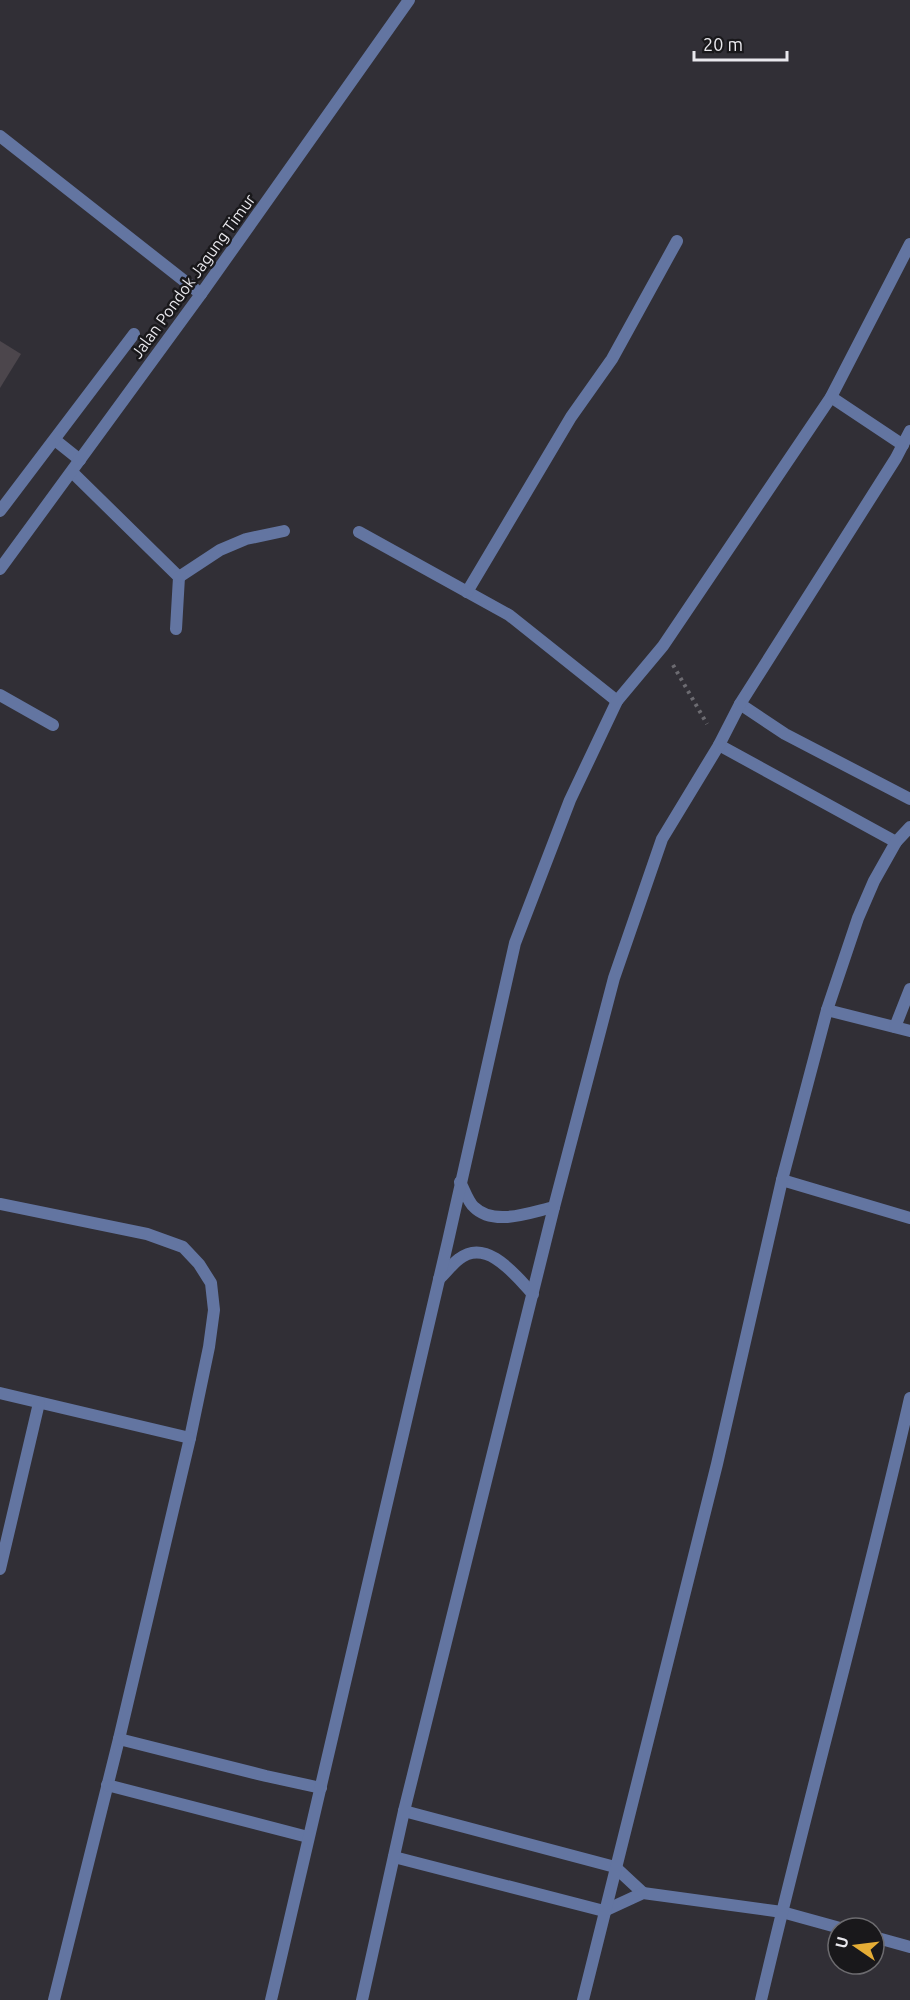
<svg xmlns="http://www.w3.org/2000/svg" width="910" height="2000" viewBox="0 0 910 2000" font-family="Ubuntu,sans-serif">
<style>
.building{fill:#4c464c}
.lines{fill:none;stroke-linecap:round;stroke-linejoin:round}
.path{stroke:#6c6b71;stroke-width:4;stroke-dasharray:3 4.5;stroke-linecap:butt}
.service{stroke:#6375a1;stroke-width:12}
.minor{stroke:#6375a1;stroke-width:12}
.tertiary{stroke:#6375a1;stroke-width:12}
.labels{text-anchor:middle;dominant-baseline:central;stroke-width:5;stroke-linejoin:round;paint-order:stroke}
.street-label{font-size:16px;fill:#e9e8ed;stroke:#19181b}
</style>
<rect width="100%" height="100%" fill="#312f36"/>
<!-- building -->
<polygon class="building" points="0,341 21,354 0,388"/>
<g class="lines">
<!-- path -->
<polyline class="path" points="673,665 707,724"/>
<!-- service -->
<g class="service">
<polyline points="0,136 201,294"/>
<polyline points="55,440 80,460"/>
<polyline points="72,472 179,577 176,629"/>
<polyline points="0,511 134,334"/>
<polyline points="359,532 509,615 617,701"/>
<polyline points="179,577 220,550 246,539 284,531"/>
<polyline points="467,592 571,417 612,359 677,241"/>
<polyline points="0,695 53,725"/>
</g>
<!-- minor -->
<g class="minor">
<polyline points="831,397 903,445"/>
<polyline points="740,704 785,734 910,799"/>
<polyline points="719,745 896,842"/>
<polyline points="827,1010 910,1031"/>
<polyline points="895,1027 910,989"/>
<polyline points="782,1180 910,1218"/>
<path d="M460,1182C464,1189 468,1202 474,1207C494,1227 531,1212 554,1207"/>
<polyline points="0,1204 147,1234 183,1247 199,1264 211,1283 214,1310 209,1347 190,1438 119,1739 54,2000"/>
<path d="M439,1279C446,1273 452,1264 459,1259C487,1237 516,1276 533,1294"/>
<polyline points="0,1393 190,1438"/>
<polyline points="0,1569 39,1403"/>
<polyline points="119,1739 266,1776 321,1788"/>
<polyline points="107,1785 308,1837"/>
<polyline points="404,1811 615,1867 643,1893"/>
<polyline points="394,1857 604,1911 643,1893 782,1912 840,1928"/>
<polyline points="874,1937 910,1947"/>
<polyline points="271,2000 448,1241 515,943 570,800 617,701 663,646 831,397 910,244"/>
<polyline points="362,2000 404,1811 554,1207 614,978 662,839 719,745 740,704 896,458 910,431"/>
<polyline points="583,2000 717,1464 782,1180 827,1010 858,918 874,881 896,842 910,827"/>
<path d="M761,2000C808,1799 864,1600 910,1398"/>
</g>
<!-- tertiary -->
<polyline class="tertiary" points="0,569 201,294 409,0"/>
</g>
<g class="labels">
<!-- street labels -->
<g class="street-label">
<text transform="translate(193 276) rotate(-54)">Jalan Pondok Jagung Timur</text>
</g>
</g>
<!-- north arrow -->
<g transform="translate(856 1946) rotate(284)"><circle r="28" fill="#19181b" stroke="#6c6b6f" stroke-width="1.5"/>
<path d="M0-4.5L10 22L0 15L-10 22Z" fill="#e5ad36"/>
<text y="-9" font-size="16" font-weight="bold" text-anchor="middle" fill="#e9e8ed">U</text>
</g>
<!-- scale -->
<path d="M694 51v9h93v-9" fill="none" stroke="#e9e8ed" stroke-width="3"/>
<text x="703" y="51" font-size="18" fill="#e9e8ed" stroke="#19181b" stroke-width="4.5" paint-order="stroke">20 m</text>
</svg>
